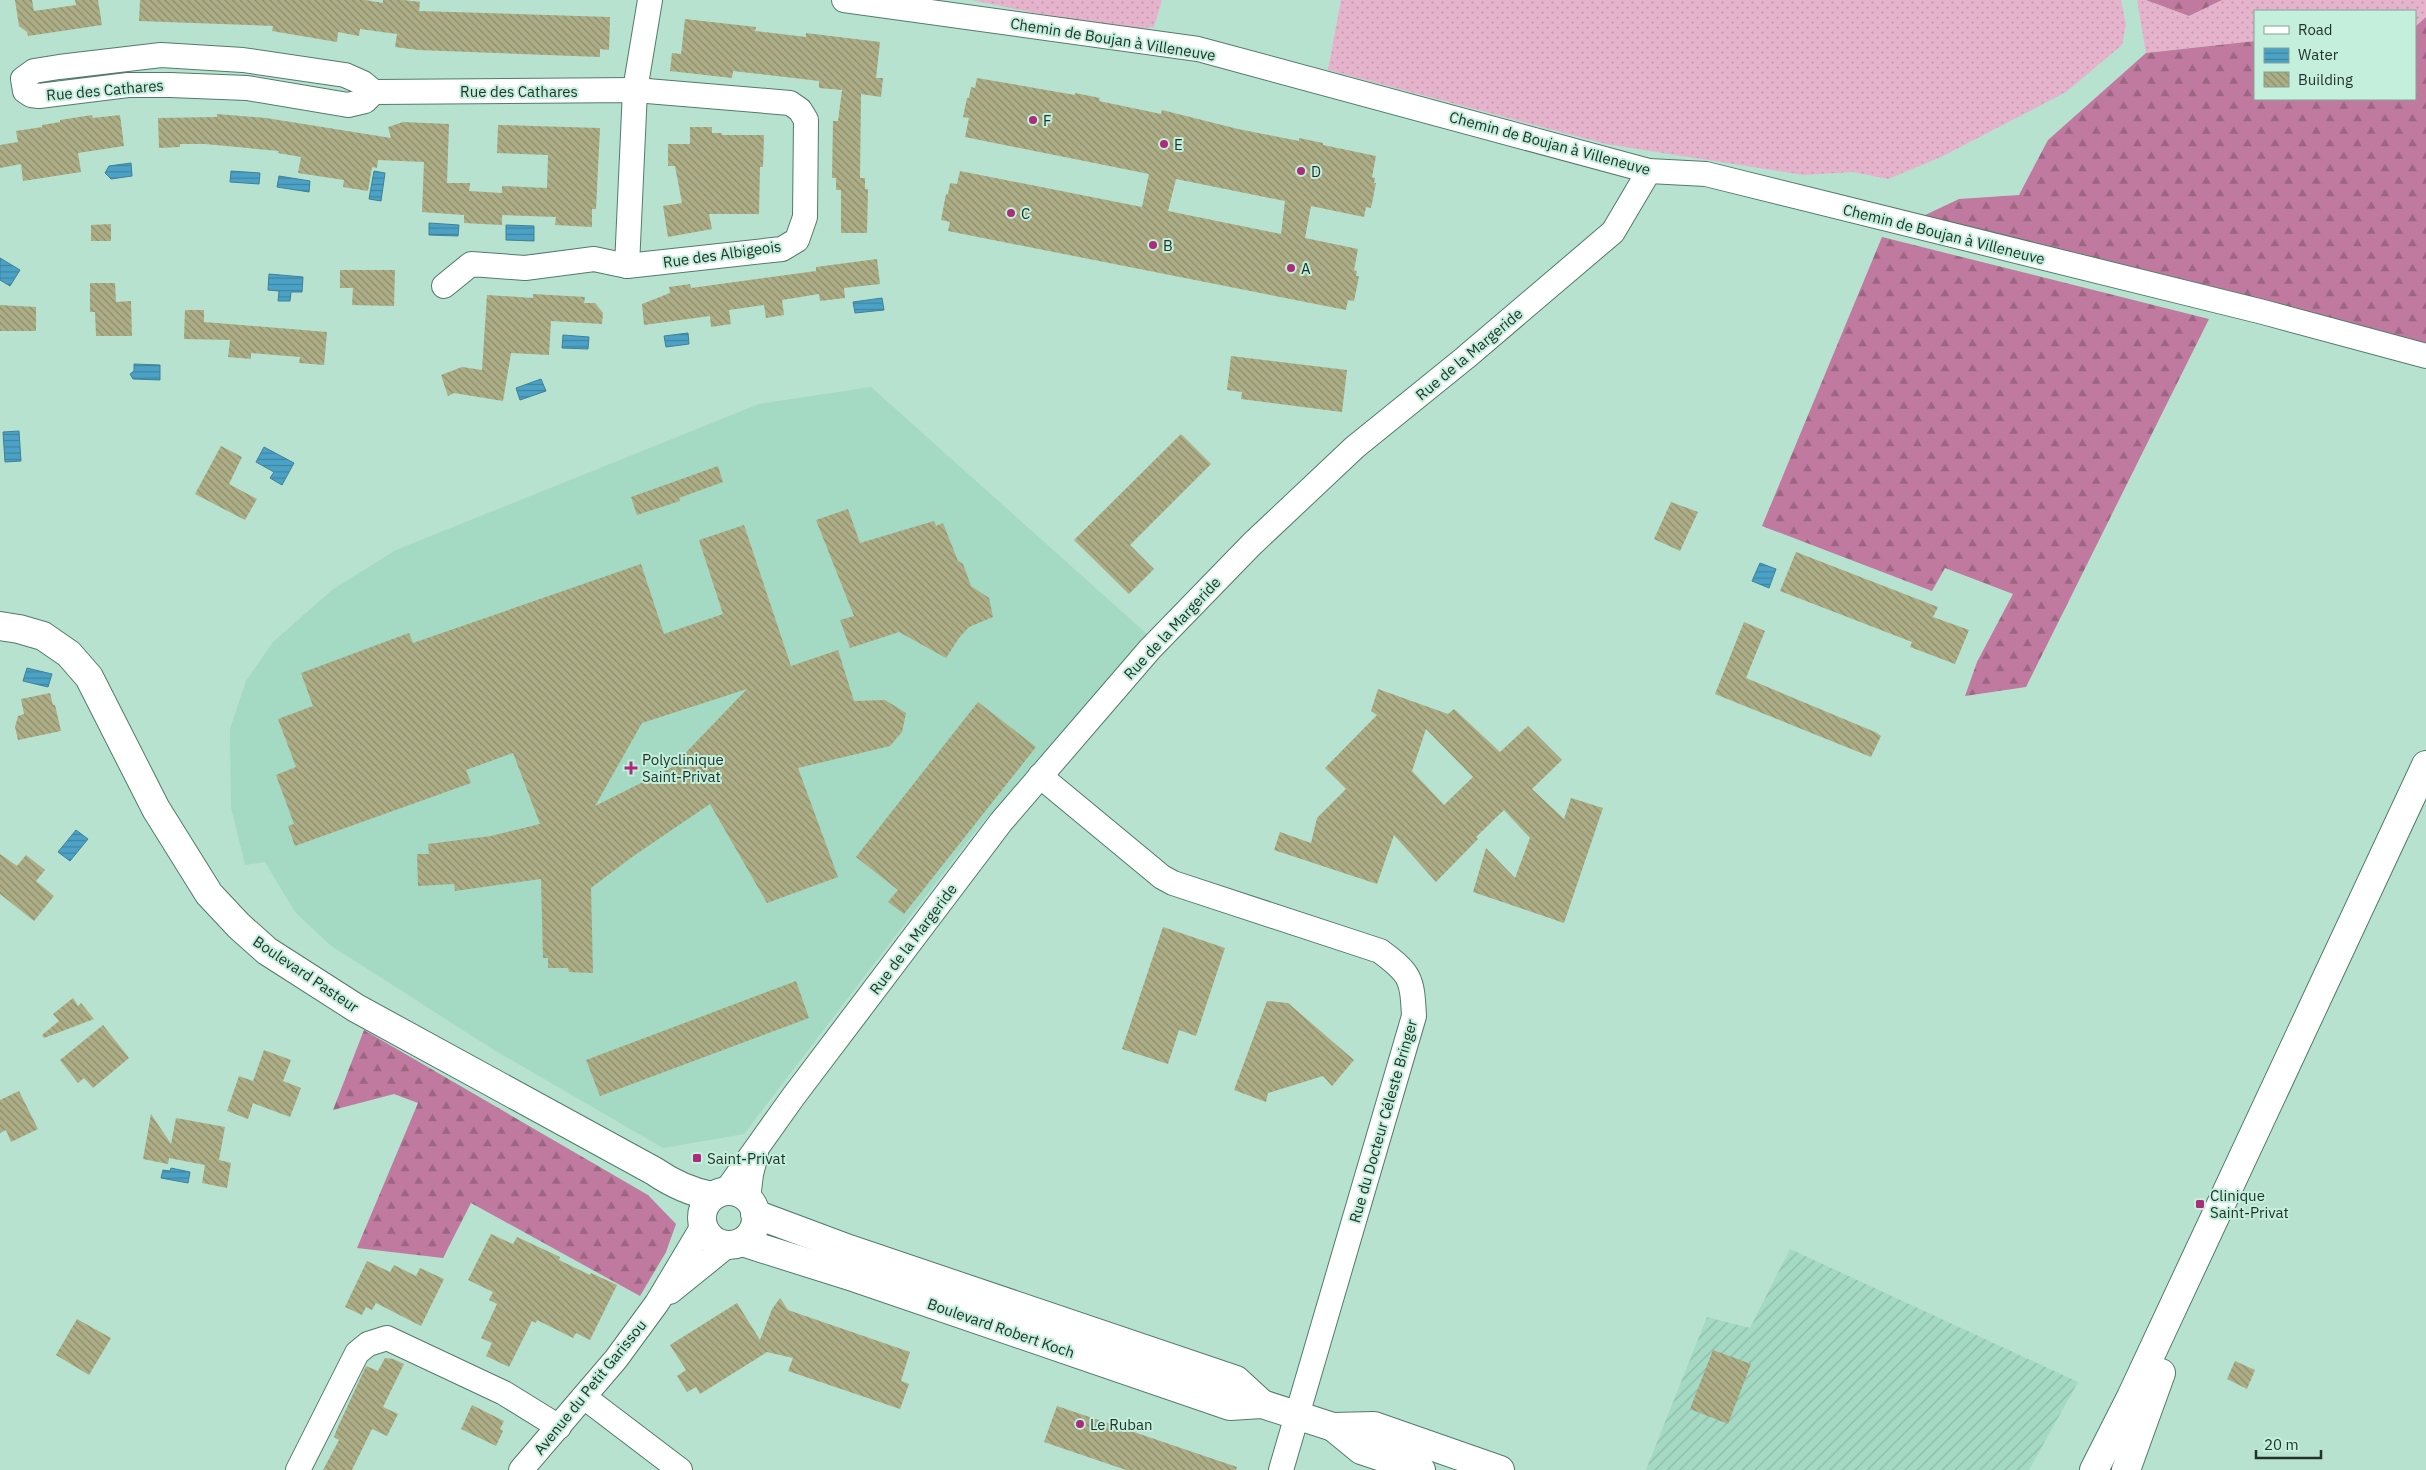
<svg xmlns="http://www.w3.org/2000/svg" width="2426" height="1470" viewBox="0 0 2426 1470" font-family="'IBM Plex Sans',sans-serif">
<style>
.built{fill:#a4d9c3}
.industrial{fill:url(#industrial-furrows)}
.grass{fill:url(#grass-dots)}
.forest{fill:url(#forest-firs)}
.water{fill:url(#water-rules);stroke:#3f8198}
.building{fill:url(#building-back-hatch);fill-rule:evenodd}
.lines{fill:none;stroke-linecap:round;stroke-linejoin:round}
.minor-casing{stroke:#527b6b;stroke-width:26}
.tertiary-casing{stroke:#527b6b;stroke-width:30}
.secondary-casing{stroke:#527b6b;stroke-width:30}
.minor{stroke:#fff;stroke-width:24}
.tertiary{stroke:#fff;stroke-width:28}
.secondary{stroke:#fff;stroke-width:28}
.poi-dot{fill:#ab2c7a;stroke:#c3efdc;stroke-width:2}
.labels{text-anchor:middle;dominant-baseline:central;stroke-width:4;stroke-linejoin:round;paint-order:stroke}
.street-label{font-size:15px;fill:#22332c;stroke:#c3efdc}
.poi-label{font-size:15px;fill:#22332c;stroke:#c3efdc;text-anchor:start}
</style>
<defs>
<pattern id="industrial-furrows" width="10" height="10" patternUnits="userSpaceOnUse" patternTransform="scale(1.25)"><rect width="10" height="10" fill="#a4d9c3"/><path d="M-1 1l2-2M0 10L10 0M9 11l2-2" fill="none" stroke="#8dbba8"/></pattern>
<pattern id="grass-dots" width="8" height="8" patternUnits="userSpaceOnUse" patternTransform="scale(1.25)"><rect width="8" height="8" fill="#e6b3cc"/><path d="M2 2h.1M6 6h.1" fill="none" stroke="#c59aaf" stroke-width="1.8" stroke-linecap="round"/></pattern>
<pattern id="forest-firs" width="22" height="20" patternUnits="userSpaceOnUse" patternTransform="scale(1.25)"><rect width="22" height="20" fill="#c07a9f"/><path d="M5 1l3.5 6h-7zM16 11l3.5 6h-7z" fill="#9c6582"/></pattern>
<pattern id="water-rules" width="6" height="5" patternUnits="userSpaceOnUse" patternTransform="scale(1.25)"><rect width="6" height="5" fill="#4ba2c6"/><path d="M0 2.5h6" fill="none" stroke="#3e85a1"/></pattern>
<pattern id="building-back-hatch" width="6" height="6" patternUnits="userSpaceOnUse" patternTransform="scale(1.25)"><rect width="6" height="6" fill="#adad86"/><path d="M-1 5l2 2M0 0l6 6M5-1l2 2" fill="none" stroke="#8c8d6e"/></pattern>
</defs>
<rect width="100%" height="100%" fill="#b6e2cf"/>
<!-- built -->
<polygon class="built" points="871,387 1148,635 977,829 744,1134 663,1148 494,1050 330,945 295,912 265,862 245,865 231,807 230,729 246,681 273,642 332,590 396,550 759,404"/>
<!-- industrial -->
<polygon class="industrial" points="1790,1249 2078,1382 2029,1470 1646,1470 1707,1317 1750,1328"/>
<!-- grass -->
<g class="grass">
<polygon points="972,0 1162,0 1154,27 1119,30"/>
<polygon points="1341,0 2121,0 2126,25 2122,45 2066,92 1941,157 1888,179 1853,172 1804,175 1606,144 1328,70"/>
<polygon points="2137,0 2146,0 2189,16 2222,0 2426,0 2426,17 2415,27 2415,11 2255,11 2255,41 2146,53"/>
</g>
<!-- forest -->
<g class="forest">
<polygon points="2146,0 2222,0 2189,16"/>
<polygon points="2426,17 2426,346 1923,216 1959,199 2019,195 2048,140 2146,53 2255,41 2255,99 2415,99 2415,27"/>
<polygon points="1882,237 2209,319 2026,687 1965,696 1977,662 2013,594 1945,568 1932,591 1762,526"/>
<polygon points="364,1030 648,1195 676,1224 666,1252 640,1296 471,1203 443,1258 357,1248 418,1103 394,1094 333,1110"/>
</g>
<!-- water -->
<g class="water">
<polygon points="131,163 132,176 111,179 105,173 109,166"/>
<polygon points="231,171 260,173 259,184 230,182"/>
<polygon points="374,171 385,173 381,201 369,199"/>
<polygon points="279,176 310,181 309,192 277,187"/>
<polygon points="429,223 459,225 458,236 429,235"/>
<polygon points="506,225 534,226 534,241 506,240"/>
<polygon points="0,258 20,270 10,286 0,280"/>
<polygon points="269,274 303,277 302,292 291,292 290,301 278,301 279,291 268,290"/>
<polygon points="882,298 884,310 855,313 853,302"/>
<polygon points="688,333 689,344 666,347 664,336"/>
<polygon points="563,335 589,337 588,349 562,348"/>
<polygon points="134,364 160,365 160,380 133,379 130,374 134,371"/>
<polygon points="541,379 546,391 520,400 516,388"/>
<polygon points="19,431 21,461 5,462 3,432"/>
<polygon points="264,447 294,463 282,485 270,478 274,472 256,462"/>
<polygon points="1760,563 1776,569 1769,588 1752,581"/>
<polygon points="27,668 52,674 48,687 23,681"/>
<polygon points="76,830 88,839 70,861 58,852"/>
<polygon points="171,1168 190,1172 188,1183 161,1178 163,1170 170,1171"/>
</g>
<!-- building -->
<g class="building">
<polygon points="15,0 32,0 34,11 76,5 75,0 98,0 102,25 28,36 27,32 19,26"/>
<polygon points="140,0 365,0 383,3 383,0 403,0 420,2 419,11 610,17 609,50 600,49 600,57 418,50 395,47 397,34 360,29 359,36 338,32 337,42 272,31 273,26 139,21"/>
<polygon points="685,19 756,27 755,31 806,37 806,33 880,42 876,78 883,78 881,97 861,94 860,178 865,178 865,189 868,189 867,233 841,233 841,190 836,190 836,178 832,178 833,121 838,121 842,90 819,88 819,81 733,71 732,78 670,71 672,53 681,54"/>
<path d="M977,78L1075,95V93L1100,98L1099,101L1161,114L1162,110L1238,129L1299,141V138L1323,143V145L1376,156L1372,177L1375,178L1374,183H1376L1371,208L1366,207L1364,217L1311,206L1305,238L1358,249L1354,270L1357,271L1356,276H1359L1354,301L1348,300L1346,310L948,231L950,222L941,220L946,194H948L950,183L957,184L960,171L1142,207L1149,174L965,137L969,118L963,117L967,98H969L971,87L975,88ZM1176,179L1285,201L1281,234L1168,211Z"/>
<polygon points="217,114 266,118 391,138 388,127 403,122 449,124 447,183 470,183 469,191 502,193 502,186 547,188 548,155 497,153 498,125 600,128 596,209 592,209 592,227 555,225 556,217 502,215 502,225 464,223 464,215 422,212 424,162 378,160 377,168 372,167 368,191 343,187 344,180 298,173 301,157 278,153 279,151 205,144 180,144 180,147 159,148 158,118 217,117"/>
<polygon points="92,115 93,118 120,115 124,146 78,153 81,172 23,181 21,164 0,168 0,145 18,142 16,131 42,127 42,125 60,122 60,120"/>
<polygon points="690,127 712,127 712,133 722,133 722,135 764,135 763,167 760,167 759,214 709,214 712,229 668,237 663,206 682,203 675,166 668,166 668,144 690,144"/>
<polygon points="111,224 111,241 91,241 91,225"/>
<polygon points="877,259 880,284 844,288 845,298 820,301 819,294 782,300 784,315 766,318 764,305 729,310 731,324 711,327 710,316 644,325 642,304 670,293 669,287 690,284 691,288 816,271 816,267"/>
<polygon points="340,270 395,270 394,306 352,305 353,288 340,288"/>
<polygon points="90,283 115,283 116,302 131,301 132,336 96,336 95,312 90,312"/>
<polygon points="533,294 585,297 584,303 595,303 603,313 602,324 551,321 549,355 511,353 503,401 454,393 448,396 441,375 462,367 482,370 487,295 533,298"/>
<polygon points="0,305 36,307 36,331 0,331"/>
<polygon points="185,310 204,310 204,322 327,332 324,365 299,363 300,357 251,353 251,359 228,357 230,340 184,339"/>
<polygon points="1231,356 1347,370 1342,412 1241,399 1242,392 1227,390"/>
<polygon points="1181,434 1211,464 1130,545 1154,569 1129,594 1074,540"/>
<polygon points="221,446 242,457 229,484 257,499 245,520 195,494"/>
<polygon points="718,466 723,482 679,498 680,501 637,515 631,497"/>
<polygon points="1671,502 1698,512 1680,551 1654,539"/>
<polygon points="848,509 860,543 934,521 936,526 943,523 958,561 963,564 971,586 989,598 993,617 969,627 959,638 946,658 899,632 850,648 840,620 854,616 816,520"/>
<path d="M744,525L791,666L838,650L854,701L885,700L906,713L902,732L890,746L798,768L838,877L767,903L710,804L632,857L591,888L593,973L569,972L568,968H548V958H543L541,879L455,891L454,884L418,886L417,854H429L428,844L491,836L540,824L513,753L466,770L471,783L295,846L288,826L294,824L276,775L296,767L278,719L313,706L301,673L409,633L413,643L641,564L664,634L723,614L699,540ZM747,689L671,768L595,806L642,723Z"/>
<polygon points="1796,552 1938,607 1933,617 1969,630 1955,664 1910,647 1912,642 1780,591"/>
<polygon points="1744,622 1765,631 1746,678 1875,732 1881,736 1871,757 1715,694"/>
<path d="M1378,689L1448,714L1454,709L1500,752L1528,726L1562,760L1532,789L1564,819L1571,798L1603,808L1564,923L1473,892L1486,848L1515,878L1530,838L1504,810L1476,837L1478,839L1436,882L1394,835L1377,884L1274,850L1280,832L1311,843L1317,818L1346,789L1325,768L1377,715L1371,711ZM1426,729L1473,777L1444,805L1412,771Z"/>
<polygon points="50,693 53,705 55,705 61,731 18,740 15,727 18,716 24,714 21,699"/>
<polygon points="978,702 1036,747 904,914 888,902 898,890 856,857"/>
<polygon points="0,854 17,866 26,855 45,870 36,881 54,896 34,921 0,894"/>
<polygon points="1163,927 1225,948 1196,1036 1179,1030 1168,1064 1122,1049"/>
<polygon points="796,981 809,1018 600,1096 586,1060"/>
<polygon points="73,998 78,1006 81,1003 94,1019 44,1038 42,1035 59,1021 53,1014"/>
<polygon points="1267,1001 1288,1003 1354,1060 1332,1086 1323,1076 1268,1093 1266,1102 1234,1090"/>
<polygon points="103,1025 129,1058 93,1088 84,1078 78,1083 60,1060"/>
<polygon points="264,1050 291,1060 283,1081 301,1088 290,1117 253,1103 248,1119 227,1111 239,1076 253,1081"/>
<polygon points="19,1091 38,1129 11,1142 6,1130 0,1133 0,1100"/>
<polygon points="151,1114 171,1144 176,1118 225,1127 219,1160 231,1163 227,1188 202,1183 205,1165 169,1158 168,1164 143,1159"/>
<polygon points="491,1234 513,1244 517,1237 560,1257 559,1260 590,1275 591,1273 617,1285 590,1340 576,1333 573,1338 537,1320 536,1323 532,1321 509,1367 486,1356 492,1343 481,1338 497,1304 489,1300 493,1292 468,1280"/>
<polygon points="367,1261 390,1272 394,1265 416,1276 420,1268 444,1279 421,1326 376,1303 372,1310 366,1307 362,1315 345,1307"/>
<polygon points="780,1298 788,1310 910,1352 901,1381 909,1384 900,1409 788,1371 793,1358 767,1352 700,1394 696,1387 687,1392 677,1376 686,1370 670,1345 737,1303 760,1340 772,1309"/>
<polygon points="77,1319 111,1338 89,1375 56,1355"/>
<polygon points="1713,1350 1751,1364 1728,1424 1690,1409"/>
<polygon points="385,1358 393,1359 404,1364 383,1407 398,1414 387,1436 372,1429 352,1470 323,1470 339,1440 334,1437 337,1429 366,1366 378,1371"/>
<polygon points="2235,1361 2255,1370 2247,1389 2227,1379"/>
<polygon points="472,1405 504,1421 500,1429 503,1431 496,1446 461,1429"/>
<polygon points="1057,1406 1237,1467 1236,1470 1126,1470 1044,1442"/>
</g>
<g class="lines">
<!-- minor casing -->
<g class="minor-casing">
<g id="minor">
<polyline points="844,0 1198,49 1649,171 1706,174 2263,312 2426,356"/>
<polyline points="374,92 365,101 348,105 247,88 170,85 128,85 39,96 31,95 25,91 23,79 34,71 59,67 161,55 243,60 345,75 363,83 374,92 635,90 790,103 800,110 806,120 805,217 797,240 782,249 627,266 594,259 525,268 471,264 444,286"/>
<polyline points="627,266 635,90 650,0"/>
<path d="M1040,776L1162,877L1173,883L1380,951C1411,974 1412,978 1414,1016L1281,1470"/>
<polyline points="726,1191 793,1097 1001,822 1150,649 1252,544 1355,447 1465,358 1613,232 1649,171"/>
<polyline points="748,1199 751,1174 756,1155"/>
<polyline points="670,1292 728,1245"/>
<polyline points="584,1397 680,1470"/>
<polyline points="298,1470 357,1353 368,1344 387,1338 504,1393 559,1427"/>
<polyline points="521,1470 616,1359 657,1303 703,1226"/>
</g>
</g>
<!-- tertiary casing -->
<g class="tertiary-casing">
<g id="tertiary">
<path d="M0,626L19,629L43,636L69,654L89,677L156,809L209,894L239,926L267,951L356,1008L654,1171C673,1184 690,1192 712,1196"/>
<circle cx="729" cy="1218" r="27"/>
<polyline points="755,1214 849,1249 1236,1380 1262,1404"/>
<polyline points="742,1242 856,1278 1230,1406 1262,1404 1333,1427 1374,1426 1500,1470"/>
<polyline points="1333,1427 1361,1450 1421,1470"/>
</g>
</g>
<!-- secondary casing -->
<g class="secondary-casing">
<g id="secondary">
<polyline points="2094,1470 2131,1397 2426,765"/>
<polyline points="2126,1470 2161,1373"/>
</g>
</g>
<!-- minor -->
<use href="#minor" class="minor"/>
<!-- tertiary -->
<use href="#tertiary" class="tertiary"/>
<!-- secondary -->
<use href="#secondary" class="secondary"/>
</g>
<!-- markers -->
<g class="poi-dot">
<circle cx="1033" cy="120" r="5"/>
<circle cx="1164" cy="144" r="5"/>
<circle cx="1301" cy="171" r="5"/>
<circle cx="1011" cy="213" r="5"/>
<circle cx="1153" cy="245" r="5"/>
<circle cx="1291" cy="268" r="5"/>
<path d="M628.5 760.5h5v5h5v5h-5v5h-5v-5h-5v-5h5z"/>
<rect x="692" y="1153" width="10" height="10" rx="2.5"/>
<rect x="2195" y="1199" width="10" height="10" rx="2.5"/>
<circle cx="1080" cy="1424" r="5"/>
</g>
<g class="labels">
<!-- street labels -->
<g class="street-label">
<text transform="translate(1113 39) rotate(9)">Chemin de Boujan à Villeneuve</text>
<text transform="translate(105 90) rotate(-5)">Rue des Cathares</text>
<text x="519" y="91">Rue des Cathares</text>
<text transform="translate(1550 143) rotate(15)">Chemin de Boujan à Villeneuve</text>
<text transform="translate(1944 234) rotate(14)">Chemin de Boujan à Villeneuve</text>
<text transform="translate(722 254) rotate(-8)">Rue des Albigeois</text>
<text transform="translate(1469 354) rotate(-40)">Rue de la Margeride</text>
<text transform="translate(1172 628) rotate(-47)">Rue de la Margeride</text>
<text transform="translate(913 939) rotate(-53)">Rue de la Margeride</text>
<text transform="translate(306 974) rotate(34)">Boulevard Pasteur</text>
<text transform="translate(1383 1121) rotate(-74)">Rue du Docteur Céleste Bringer</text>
<text transform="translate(1001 1328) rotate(19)">Boulevard Robert Koch</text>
<text transform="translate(590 1387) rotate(-51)">Avenue du Petit Garissou</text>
</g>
<!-- poi labels -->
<g class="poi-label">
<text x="1043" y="120">F</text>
<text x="1174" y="144">E</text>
<text x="1311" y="171">D</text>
<text x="1021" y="213">C</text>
<text x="1163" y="245">B</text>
<text x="1301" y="268">A</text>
<text x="642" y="759">Polyclinique<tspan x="642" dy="17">Saint-Privat</tspan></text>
<text x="707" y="1158">Saint-Privat</text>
<text x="2210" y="1195">Clinique<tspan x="2210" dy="17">Saint-Privat</tspan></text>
<text x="1090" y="1424">Le Ruban</text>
</g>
</g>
<!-- legend -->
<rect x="2254" y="10" width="162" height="90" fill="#c3efdc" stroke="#83a496"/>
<rect x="2264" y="26" width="25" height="8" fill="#ffffff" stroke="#83a496"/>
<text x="2298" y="35" font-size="15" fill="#22332c">Road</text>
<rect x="2264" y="48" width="25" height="15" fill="url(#water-rules)" stroke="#83a496"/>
<text x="2298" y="60" font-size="15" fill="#22332c">Water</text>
<rect x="2264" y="72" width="25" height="15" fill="url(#building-back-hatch)" stroke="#83a496"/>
<text x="2298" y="85" font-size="15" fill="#22332c">Building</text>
<!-- scale -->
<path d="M2256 1450v8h65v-8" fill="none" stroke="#22332c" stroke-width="2.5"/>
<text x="2264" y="1450" font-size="15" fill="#22332c" stroke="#c3efdc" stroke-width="4" paint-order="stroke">20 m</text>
</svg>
